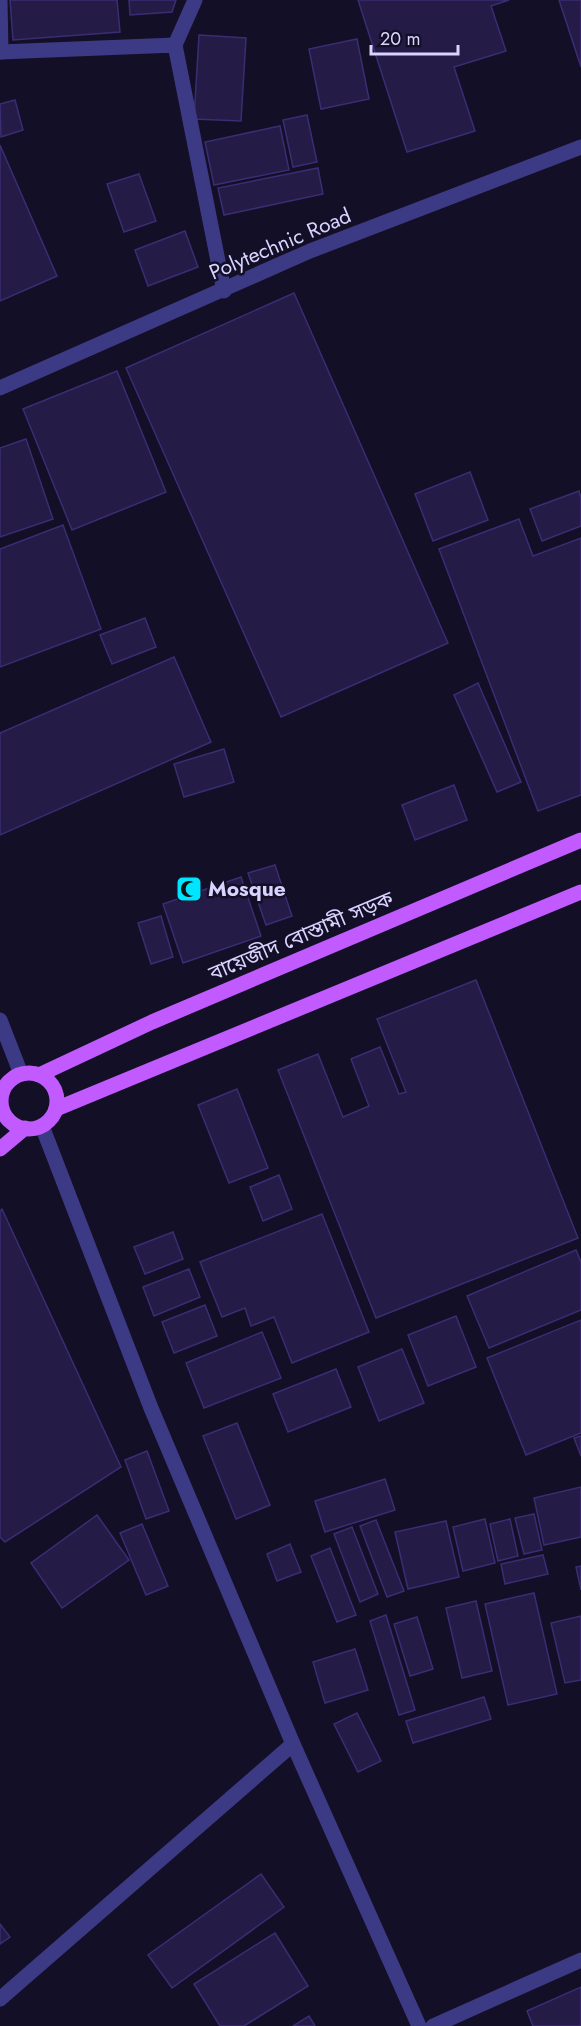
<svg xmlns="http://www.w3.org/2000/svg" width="581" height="2026" viewBox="0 0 581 2026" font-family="Jost,'Noto Sans Bengali',sans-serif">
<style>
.building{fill:#241b47;stroke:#3b2d73;stroke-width:1.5}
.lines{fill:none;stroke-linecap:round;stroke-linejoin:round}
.minor{stroke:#3d3a85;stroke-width:15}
.major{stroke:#c25bff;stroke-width:15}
.labels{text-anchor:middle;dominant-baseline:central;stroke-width:5;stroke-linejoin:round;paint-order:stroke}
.street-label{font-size:21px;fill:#d9d4ff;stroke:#130f26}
.poi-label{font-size:21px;font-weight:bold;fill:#d9d4ff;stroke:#130f26;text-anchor:start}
</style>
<rect width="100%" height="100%" fill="#130f26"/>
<!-- building -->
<g class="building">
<polygon points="10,0 117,0 120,32 13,40"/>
<polygon points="129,0 176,0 172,12 130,15"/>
<polygon points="358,0 509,0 491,6 506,51 454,67 475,131 407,152"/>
<polygon points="559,0 581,0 581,67"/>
<polygon points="199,35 246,38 241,121 194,119"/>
<polygon points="357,39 369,99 321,109 309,49"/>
<polygon points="15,100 23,130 1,137 0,104"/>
<polygon points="307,115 317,162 293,167 283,120"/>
<polygon points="280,126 289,170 214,185 205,142"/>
<polygon points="0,145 57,276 0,301"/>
<polygon points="318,168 323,194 224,215 218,188"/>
<polygon points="139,174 156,221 124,232 107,184"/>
<polygon points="185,231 198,267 148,286 135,250"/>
<polygon points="294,293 448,643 281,717 126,368"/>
<polygon points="117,371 166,492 72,530 23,409"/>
<polygon points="26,439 53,519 0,537 0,448"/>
<polygon points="470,472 488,520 433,541 415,494"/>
<polygon points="579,491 581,498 581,526 542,541 530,509"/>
<polygon points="519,519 533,556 581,538 581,795 538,811 439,549"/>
<polygon points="63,525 101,629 0,667 0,549"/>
<polygon points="145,618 156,647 112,664 100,635"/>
<polygon points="174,657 211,742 0,835 0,733"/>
<polygon points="478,683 521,782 497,792 454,695"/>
<polygon points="224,749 234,782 184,797 174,764"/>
<polygon points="454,785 467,820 415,840 402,805"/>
<polygon points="275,865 292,916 266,925 248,873"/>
<polygon points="241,877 261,936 183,963 163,904"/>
<polygon points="161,916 173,957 151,964 138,923"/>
<polygon points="476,980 578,1238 376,1318 278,1070 318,1054 343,1117 369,1106 351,1059 380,1047 399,1094 406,1092 377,1019"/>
<polygon points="237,1089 268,1168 229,1183 198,1105"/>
<polygon points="279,1175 292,1209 263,1221 250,1187"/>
<polygon points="2,1209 121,1467 5,1542 0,1537 0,1211"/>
<polygon points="322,1214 369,1332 292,1363 274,1317 251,1326 245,1308 222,1317 200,1262"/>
<polygon points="173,1232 183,1259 145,1274 134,1247"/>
<polygon points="576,1250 581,1262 581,1310 489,1348 467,1296"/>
<polygon points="189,1269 200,1297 154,1316 143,1287"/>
<polygon points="205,1305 217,1336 174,1353 162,1322"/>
<polygon points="456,1316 476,1367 428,1386 408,1335"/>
<polygon points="581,1320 581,1433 526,1455 487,1358"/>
<polygon points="262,1332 281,1378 204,1408 186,1363"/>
<polygon points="402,1349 424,1403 379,1421 358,1367"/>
<polygon points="336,1369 351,1407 288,1432 273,1394"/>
<polygon points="237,1423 270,1505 236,1519 203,1436"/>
<polygon points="581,1436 581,1456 574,1438"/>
<polygon points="147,1451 169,1511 146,1519 125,1460"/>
<polygon points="385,1479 395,1510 325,1532 315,1501"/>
<polygon points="581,1487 581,1537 544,1545 534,1498"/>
<polygon points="534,1514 542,1550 524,1554 515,1518"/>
<polygon points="97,1515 129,1560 62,1608 31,1563"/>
<polygon points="485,1519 495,1563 463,1571 453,1527"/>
<polygon points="510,1519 518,1556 498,1561 490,1524"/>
<polygon points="376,1520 404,1591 387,1597 360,1526"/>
<polygon points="446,1521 459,1577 408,1589 395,1532"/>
<polygon points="142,1524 168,1586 146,1595 120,1533"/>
<polygon points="352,1527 378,1594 360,1602 334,1534"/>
<polygon points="290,1544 301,1572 277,1581 267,1554"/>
<polygon points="330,1548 356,1615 337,1622 311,1556"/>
<polygon points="543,1555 548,1574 505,1584 501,1564"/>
<polygon points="581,1566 581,1590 576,1567"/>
<polygon points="534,1593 557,1694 508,1705 485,1604"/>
<polygon points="476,1601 492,1671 462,1678 446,1608"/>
<polygon points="386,1615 415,1710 399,1715 370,1621"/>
<polygon points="581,1616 581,1680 565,1683 551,1623"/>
<polygon points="417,1617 433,1669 410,1676 394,1624"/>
<polygon points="355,1649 368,1690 325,1703 313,1662"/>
<polygon points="484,1697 491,1719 413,1743 406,1721"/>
<polygon points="357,1713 381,1761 358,1772 334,1724"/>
<polygon points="261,1874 284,1907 172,1988 148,1955"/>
<polygon points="0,1924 10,1937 0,1944"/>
<polygon points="275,1933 308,1986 244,2026 220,2026 194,1984"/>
<polygon points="581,1987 581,2026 533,2026 527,2011"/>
<polygon points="309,2016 315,2026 293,2026"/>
</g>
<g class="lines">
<!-- minor -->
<g class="minor">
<polyline points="0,0 1,52"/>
<polyline points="175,45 195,0"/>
<polyline points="0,52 175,45 224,291"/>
<polyline points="0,388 310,251 581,147"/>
<polyline points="0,1020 21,1074"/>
<polyline points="42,1126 151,1408 293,1744 419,2026"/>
<polyline points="0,1999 293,1744"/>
<polyline points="433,2026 581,1960"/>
</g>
<!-- major -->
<g class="major">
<circle cx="29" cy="1101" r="28"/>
<polyline points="39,1075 152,1022 581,840"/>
<polyline points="56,1109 581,892"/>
<polyline points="0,1149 25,1128"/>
</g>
</g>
<!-- icons -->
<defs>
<g id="mosque-square" transform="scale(1.35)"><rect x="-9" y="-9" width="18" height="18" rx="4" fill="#00e5ff" stroke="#130f26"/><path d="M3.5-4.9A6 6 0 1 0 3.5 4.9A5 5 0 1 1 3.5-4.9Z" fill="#111"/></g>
</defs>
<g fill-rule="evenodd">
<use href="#mosque-square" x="189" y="889"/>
</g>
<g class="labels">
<!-- street labels -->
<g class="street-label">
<text transform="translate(280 244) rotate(-23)">Polytechnic Road</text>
<text transform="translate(301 936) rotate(-23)">বায়েজীদ বোস্তামী সড়ক</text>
</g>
<!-- poi labels -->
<g class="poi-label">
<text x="208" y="889">Mosque</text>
</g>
</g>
<!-- scale -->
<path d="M371 45v9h87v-9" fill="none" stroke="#d9d4ff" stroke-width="3"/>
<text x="380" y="45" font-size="18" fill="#d9d4ff" stroke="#130f26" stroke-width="4.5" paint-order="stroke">20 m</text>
</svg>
